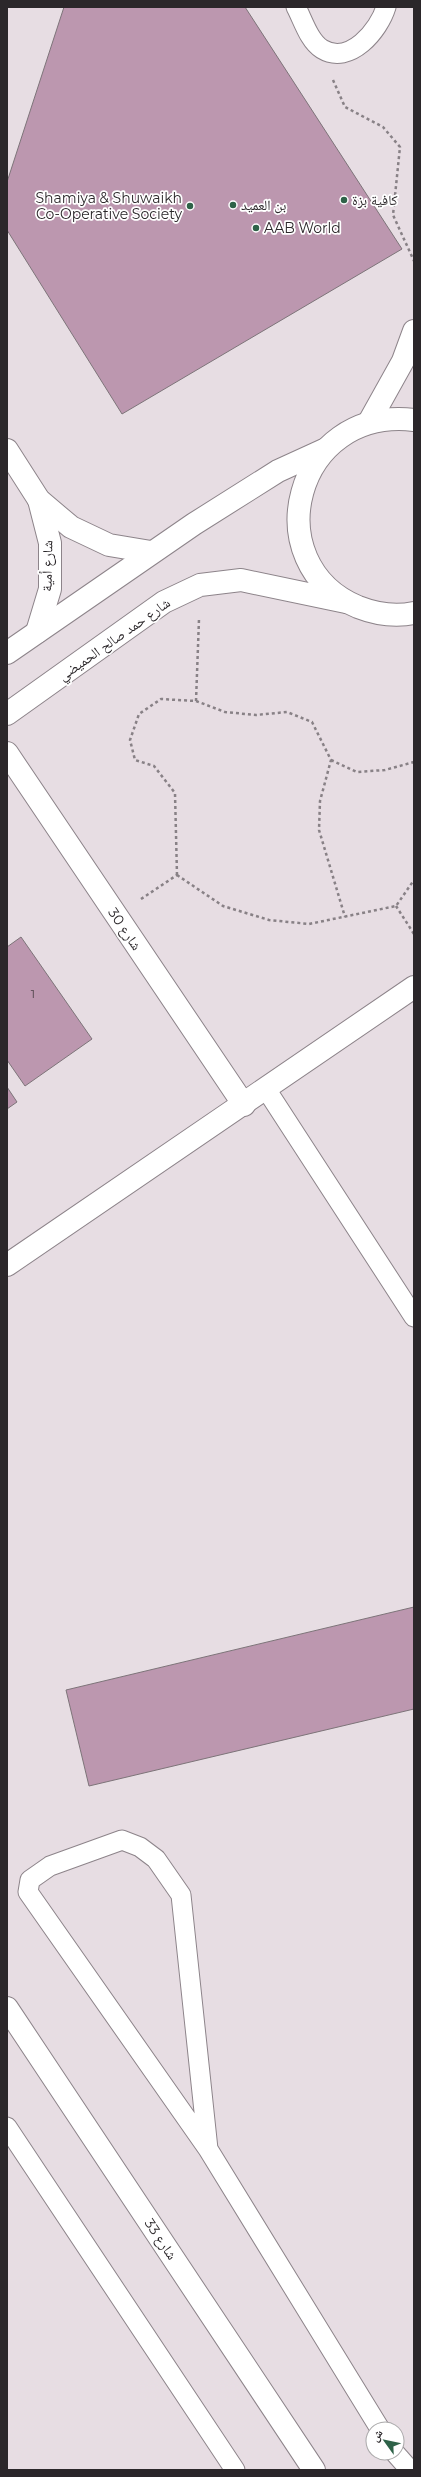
<svg xmlns="http://www.w3.org/2000/svg" width="421" height="2477" viewBox="0 0 421 2477" font-family="Montserrat,'Noto Naskh Arabic',sans-serif">
<style>
.building{fill:#bc97af;stroke:#7d7479}
.lines{fill:none;stroke-linecap:round;stroke-linejoin:round}
.lane-casing{stroke:#8d848a;stroke-width:21}
.street-casing{stroke:#8d848a;stroke-width:24}
.secondary-casing{stroke:#8d848a;stroke-width:24}
.path{stroke:#888186;stroke-width:2.5;stroke-dasharray:3 3;stroke-linecap:butt}
.lane{stroke:#fff;stroke-width:19}
.street{stroke:#fff;stroke-width:22}
.secondary{stroke:#fff;stroke-width:22}
.poi-dot{fill:#2e6248;stroke:#fff;stroke-width:1.5}
.labels{text-anchor:middle;dominant-baseline:central;stroke-width:3.5;stroke-linejoin:round;paint-order:stroke}
.number-label{font-size:12px;fill:#4f434b}
.poi-label{font-size:14px;fill:#2b272a;stroke:#fff;text-anchor:start}
.street-label{font-size:14px;fill:#2b272a;stroke:#fff}
</style>
<rect width="100%" height="100%" fill="#e7dde3"/>
<!-- building -->
<g class="building">
<polygon points="64,7 245,7 402,249 122,414 7,230 7,182"/>
<polygon points="21,937 92,1039 25,1086 7,1060 7,947"/>
<polygon points="7,1087 17,1102 7,1109"/>
<polygon points="414,1607 414,1709 89,1786 66,1690"/>
</g>
<g class="lines">
<!-- lane casing -->
<g class="lane-casing">
<g id="lane">
<path d="M296,7C303,20 309,41 322,49C350,66 379,30 386,7"/>
<polyline points="266,1089 414,1317"/>
<polyline points="7,2127 235,2470"/>
<polyline points="208,2149 181,1895 156,1859 140,1847 122,1840 50,1866 30,1880 28,1892 208,2149 380,2429"/>
<polyline points="395,2453 410,2470"/>
</g>
</g>
<!-- street casing -->
<g class="street-casing">
<g id="street">
<polyline points="7,450 39,500 71,527 109,545 151,552"/>
<polyline points="37,632 50,589 50,543 39,500"/>
<polyline points="7,753 244,1105"/>
<polyline points="7,1265 414,987"/>
<polyline points="7,2008 314,2470"/>
</g>
</g>
<!-- secondary casing -->
<g class="secondary-casing">
<g id="secondary">
<path d="M414,420C294,406 255,564 358,607C376,614 395,617 414,613"/>
<polyline points="369,422 403,361 414,331"/>
<polyline points="7,653 194,524 278,471 324,450"/>
<polyline points="7,714 164,602 200,585 241,580 346,602"/>
</g>
</g>
<!-- path -->
<g class="path">
<polyline points="333,80 345,107 383,127 400,147 393,215 414,261"/>
<polyline points="196,701 199,619"/>
<polyline points="331,760 357,772 385,770 414,762"/>
<polyline points="177,875 175,793 154,766 135,760 130,740 139,714 161,699 196,701 225,712 256,715 287,712 312,722 331,760 320,801 319,830 345,917"/>
<polyline points="177,875 223,906 269,920 309,924 396,906 414,880"/>
<polyline points="141,899 177,875"/>
<polyline points="396,906 414,934"/>
</g>
<!-- lane -->
<use href="#lane" class="lane"/>
<!-- street -->
<use href="#street" class="street"/>
<!-- secondary -->
<use href="#secondary" class="secondary"/>
</g>
<!-- markers -->
<g class="poi-dot">
<circle cx="344" cy="200" r="4"/>
<circle cx="233" cy="205" r="4"/>
<circle cx="190" cy="206" r="4"/>
<circle cx="256" cy="228" r="4"/>
</g>
<g class="labels">
<!-- number labels -->
<g class="number-label">
<text x="33" y="993">1</text>
</g>
<!-- poi labels -->
<g class="poi-label">
<text x="182" y="198" text-anchor="end">Shamiya &amp; Shuwaikh<tspan x="182" dy="16">Co-Operative Society</tspan></text>
<text x="352" y="200">كافية بزة</text>
<text x="241" y="205">بن العميد</text>
<text x="264" y="228">AAB World</text>
</g>
<!-- street labels -->
<g class="street-label">
<text transform="translate(47 566) rotate(-89)">شارع أمية</text>
<text transform="translate(114 639) rotate(-35)">شارع حمد صالح الحميضي</text>
<text transform="translate(125 929) rotate(56)">شارع 30</text>
<text transform="translate(161 2239) rotate(56)">شارع 33</text>
</g>
</g>
<!-- border -->
<rect width="421" height="2477" fill="none" stroke="#2b272a" stroke-width="16"/>
<!-- north arrow -->
<g transform="translate(385 2441) rotate(303)"><circle r="19" fill="#ffffff" stroke="#aaa9aa"/>
<path d="M0-3L7 15L0 10L-7 15Z" fill="#2e6248"/>
<text y="-6" font-size="11" font-weight="bold" text-anchor="middle" fill="#2b272a">ش</text>
</g>
</svg>
